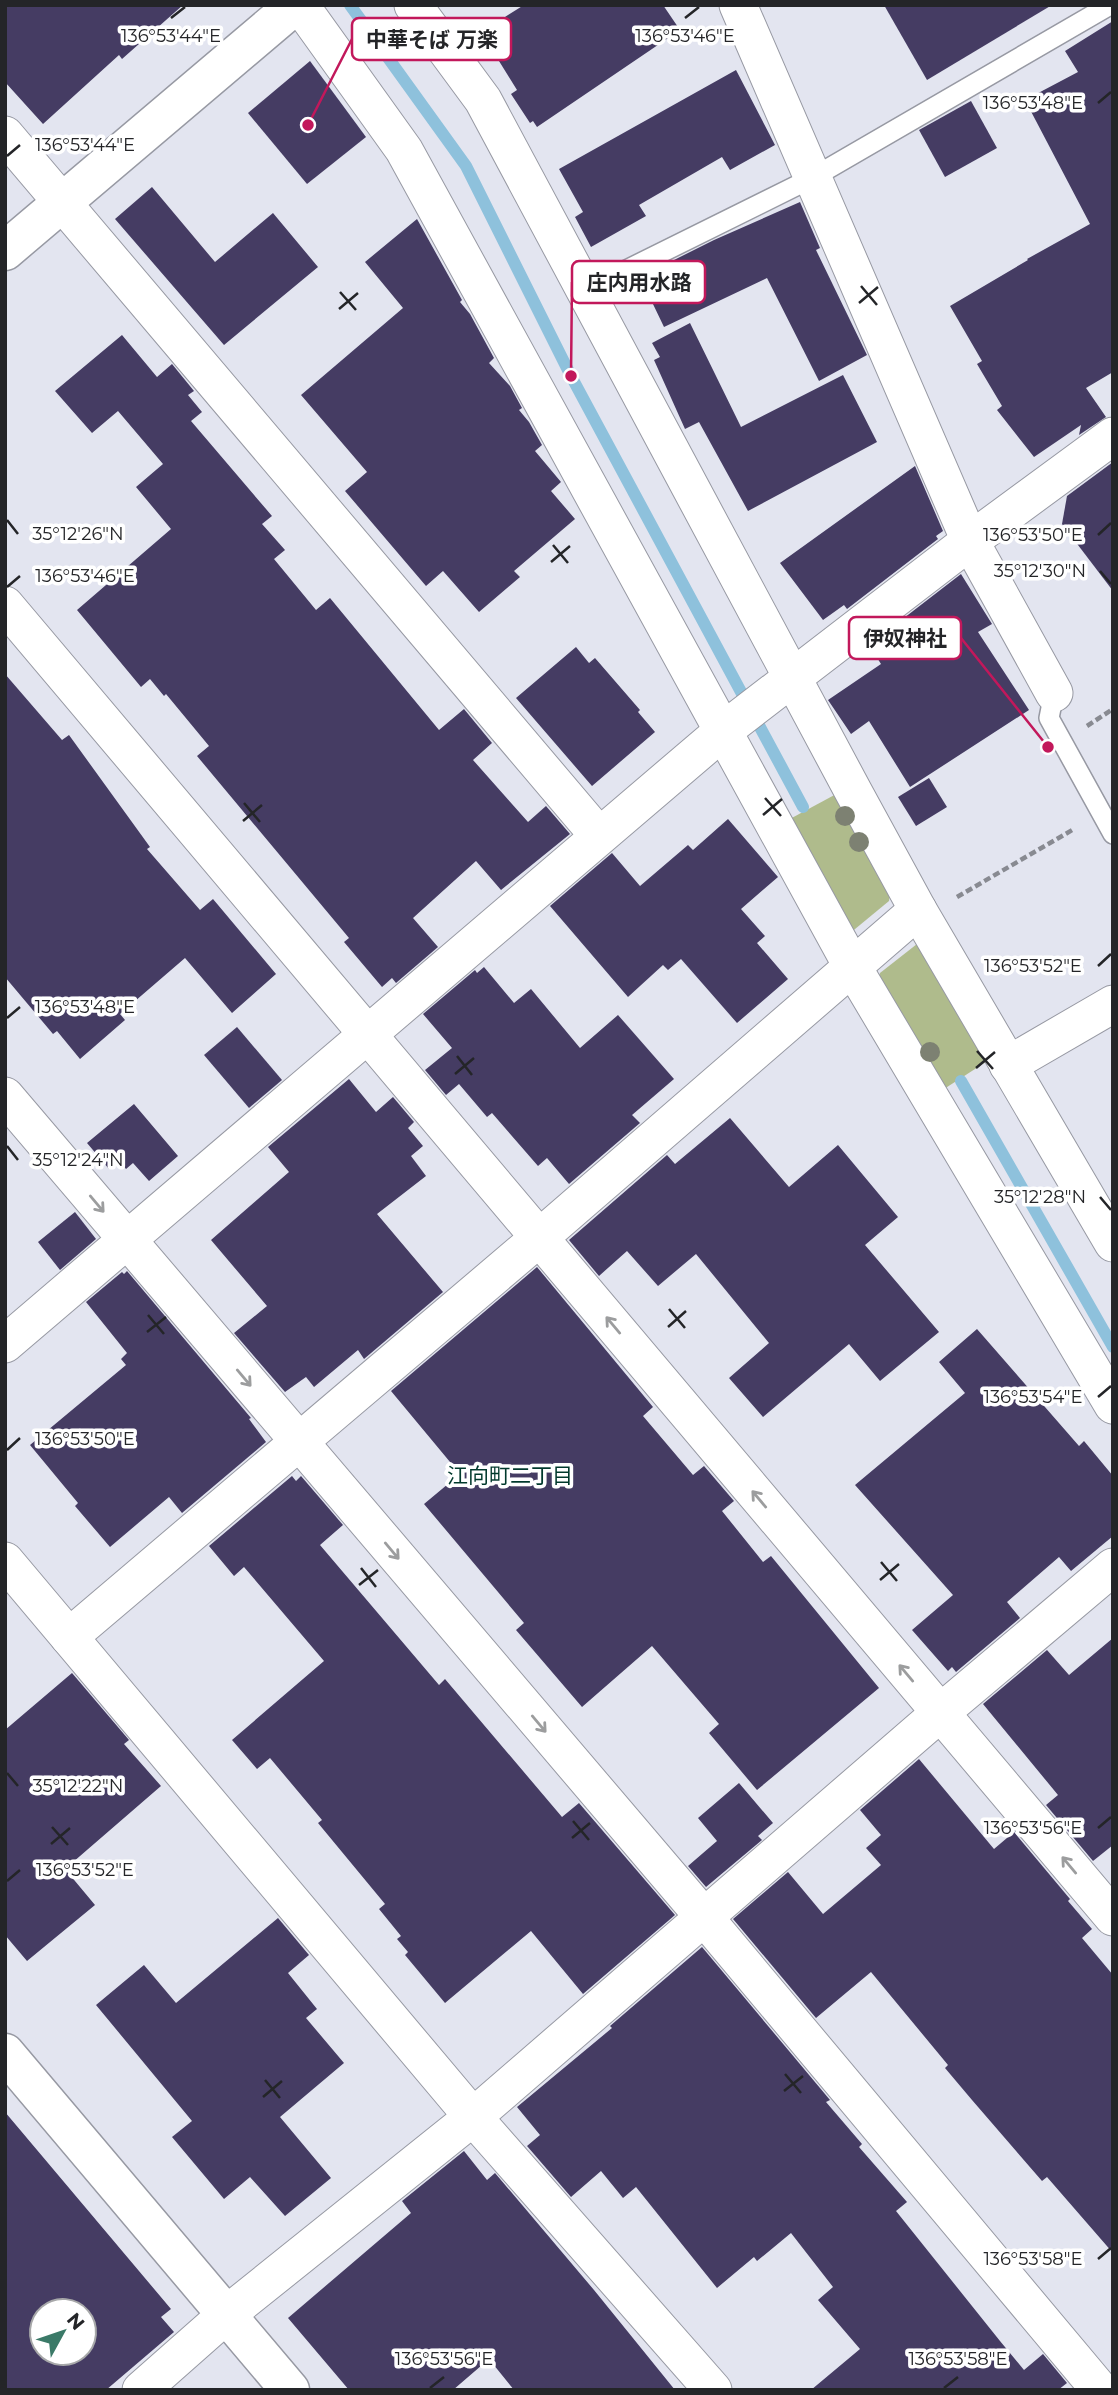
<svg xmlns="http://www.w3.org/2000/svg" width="1118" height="2395" viewBox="0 0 1118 2395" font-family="Montserrat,'Noto Sans JP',sans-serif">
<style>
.green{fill:#afbb8c}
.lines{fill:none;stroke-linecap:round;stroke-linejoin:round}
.stream{stroke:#8ec1dc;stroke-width:12}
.building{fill:#453c63;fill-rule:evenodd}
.service-casing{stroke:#9799a3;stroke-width:22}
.minor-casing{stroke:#9799a3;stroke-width:39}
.tertiary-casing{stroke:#9799a3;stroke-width:41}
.path{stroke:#888a91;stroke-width:4.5;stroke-dasharray:7 3.5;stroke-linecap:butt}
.service{stroke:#fff;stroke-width:19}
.minor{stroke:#fff;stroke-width:37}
.tertiary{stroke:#fff;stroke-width:38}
.tree{fill:#7d8172}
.oneway{stroke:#9c9d9e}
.ticks{fill:none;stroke:#242528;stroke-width:2.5}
.labels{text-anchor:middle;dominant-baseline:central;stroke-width:7;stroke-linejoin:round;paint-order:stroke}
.neighbourhood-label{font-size:21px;fill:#00392c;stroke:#fff}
.ticks-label{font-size:18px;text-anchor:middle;fill:#242528;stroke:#fff;stroke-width:7;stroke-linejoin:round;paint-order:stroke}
.leader{fill:none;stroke:#c2185b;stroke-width:2.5}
.callout-dot{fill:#c2185b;stroke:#fff;stroke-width:2.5}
.callout{fill:#fff;stroke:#c2185b;stroke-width:2.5}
.callout-label{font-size:21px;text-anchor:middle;font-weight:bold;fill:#242528}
</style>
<rect width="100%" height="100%" fill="#e3e5f0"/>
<!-- green -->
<g class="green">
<polygon points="840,792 891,887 889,901 849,934 788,820"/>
<polygon points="917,944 989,1060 944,1089 878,980 880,973"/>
</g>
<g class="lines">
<!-- stream -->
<g class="stream">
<polyline points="350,5 466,166 571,376 803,807"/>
<polyline points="961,1081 1113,1347"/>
</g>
</g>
<!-- building -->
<g class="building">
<polygon points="5,5 183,5 122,59 119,55 43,124 5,82"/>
<polygon points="524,5 663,5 680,30 537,127 533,121 530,123 511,94 517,90 481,32"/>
<polygon points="884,5 1052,5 927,80"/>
<polygon points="1113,21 1113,372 1086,388 1106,417 1079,435 1081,425 1034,457 997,410 1002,406 977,364 982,361 950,306 1028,260 1027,259 1090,224 1025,100 1078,72 1065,51"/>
<polygon points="310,61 366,137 307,184 248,113"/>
<polygon points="736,70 775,145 730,170 722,157 639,205 646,216 591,247 575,217 583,212 559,169"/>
<polygon points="971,101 997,148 945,177 919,130"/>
<polygon points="152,187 215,262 273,213 318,267 224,345 115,219"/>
<polygon points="800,202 820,248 816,250 867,355 819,381 767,278 664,327 640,277 714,240"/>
<polygon points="417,219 462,300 460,302 470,314 494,358 489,363 510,386 522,408 519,410 529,422 542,445 535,451 561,482 551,491 575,519 514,571 520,577 479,612 443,571 426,586 345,491 367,472 301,395 403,308 365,262"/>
<polygon points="690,323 741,427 843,375 877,442 748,511 699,422 685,429 654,360 660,357 652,343"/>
<polygon points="122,335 157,377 172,364 194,391 188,395 202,412 191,421 272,516 262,524 285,550 274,559 316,610 330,598 439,730 464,709 492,743 473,760 528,822 546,806 570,834 501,890 476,861 413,918 438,947 396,983 392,978 382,987 344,942 349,938 197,756 209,746 166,694 164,696 150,679 141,687 77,610 171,529 136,487 163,464 118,411 92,433 55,391"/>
<polygon points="1113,462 1113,591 1062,524 1067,496"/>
<polygon points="915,466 943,531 936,536 938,539 847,609 844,605 823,620 780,563"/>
<polygon points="961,574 992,624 978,632 1029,710 910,787 869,721 851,734 828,700 881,664 869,645"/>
<polygon points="576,647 589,663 595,658 640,710 638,712 655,732 592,786 516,698"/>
<polygon points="5,674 62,740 69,735 150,847 147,849 200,910 213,899 276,974 232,1013 185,958 120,1014 125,1020 80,1059 57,1031 53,1034 5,977"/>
<polygon points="929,778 947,807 916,826 898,797"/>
<polygon points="728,819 778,877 741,909 765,936 757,943 788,979 737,1023 681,959 668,970 663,965 628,997 550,906 612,853 640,886 688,845 693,850"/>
<polygon points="484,967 514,1003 531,989 580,1048 618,1015 674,1079 632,1115 640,1123 569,1184 547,1158 538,1166 492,1113 487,1117 459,1084 446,1095 425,1070 452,1048 423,1014 475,970 477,973"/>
<polygon points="237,1027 282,1080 249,1108 204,1055"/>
<polygon points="349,1079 376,1112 393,1097 414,1122 408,1128 423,1146 411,1156 426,1176 377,1214 443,1292 364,1359 358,1350 314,1387 306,1377 285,1392 234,1333 267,1306 211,1240 289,1172 268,1147"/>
<polygon points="134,1104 178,1156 149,1181 133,1163 126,1169 119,1161 109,1169 87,1143"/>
<polygon points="730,1118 789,1187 838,1145 898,1217 865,1245 939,1332 880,1381 849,1344 763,1417 729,1378 769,1343 696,1254 658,1286 627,1251 599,1276 569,1240 667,1155 675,1164"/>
<polygon points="75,1212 96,1239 60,1270 38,1242"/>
<polygon points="537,1267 653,1407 643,1416 693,1475 704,1466 734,1501 722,1511 763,1562 771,1556 879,1688 757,1790 709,1733 719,1724 652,1646 582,1707 516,1630 524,1623 424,1504 460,1474 391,1391"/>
<polygon points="127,1271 251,1418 249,1419 266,1442 182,1513 169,1497 110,1547 75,1506 78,1503 30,1445 126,1365 121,1359 127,1353 86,1302 122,1272 124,1274"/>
<polygon points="977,1329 1079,1446 1084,1441 1113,1476 1113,1536 1071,1571 1059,1557 1007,1602 1020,1618 956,1672 952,1667 948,1671 912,1630 953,1595 855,1485 965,1393 939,1362"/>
<polygon points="292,1476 296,1481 301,1476 343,1525 320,1545 439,1685 445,1679 562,1817 579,1803 675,1915 583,1994 531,1931 445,2003 405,1955 408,1952 397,1939 401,1936 379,1909 385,1904 318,1823 322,1820 270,1758 257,1769 232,1740 324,1661 244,1567 234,1576 209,1546"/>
<polygon points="1113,1638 1113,1845 1093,1861 1046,1805 1058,1795 983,1704 1047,1650 1069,1675"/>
<polygon points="72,1673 129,1740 124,1744 161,1786 65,1869 95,1905 27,1961 5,1935 5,1730"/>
<polygon points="919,1759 994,1849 1014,1832 1070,1899 1068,1901 1092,1929 1082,1938 1113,1975 1113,2253 1047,2177 1042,2181 972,2100 945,2068 948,2065 871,1972 816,2018 733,1919 788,1872 823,1914 881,1865 866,1848 881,1835 860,1810"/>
<polygon points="739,1783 773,1823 758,1836 762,1840 706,1887 688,1866 717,1841 698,1818"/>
<polygon points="278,1918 309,1955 288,1973 317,2009 306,2018 344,2063 280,2117 331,2178 285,2216 250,2177 224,2199 172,2137 192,2121 96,2005 144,1965 176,2003"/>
<polygon points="702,1947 830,2100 826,2102 862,2144 859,2147 907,2202 896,2211 1000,2341 1024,2370 1043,2354 1067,2383 1058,2390 811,2390 860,2349 818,2300 833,2287 791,2233 757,2261 754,2257 717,2288 636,2187 623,2198 601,2171 571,2197 527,2146 540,2135 517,2107 612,2028 610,2026"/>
<path d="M5,2112L171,2309L161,2317L174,2332L106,2390H5ZM42,2311H84V2353H42Z"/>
<polygon points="464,2151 487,2180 495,2173 594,2290 675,2390 514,2390 489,2359 453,2390 349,2390 288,2318 411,2213 402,2201"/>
</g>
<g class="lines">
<!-- service casing -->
<g class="service-casing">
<g id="service">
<polyline points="584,291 812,178 1110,5"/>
<polyline points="1054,693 1049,718 1113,834"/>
</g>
</g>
<!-- minor casing -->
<g class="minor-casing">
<g id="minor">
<polyline points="300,5 404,150 852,966 1113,1405"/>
<polyline points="413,5 483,100 853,791 918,910 1113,1243"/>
<polyline points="738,5 970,541 1054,693"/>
<polyline points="5,135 599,836"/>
<polyline points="5,605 1113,1917"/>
<polyline points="1008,1065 1113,1004"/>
<polyline points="5,1096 704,1917 1100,2390"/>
<polyline points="5,1344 723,731 970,541 1113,436"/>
<polyline points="5,1561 473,2117 713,2390"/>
<polyline points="69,1637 539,1238 918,910"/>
<polyline points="141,2390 226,2315 473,2117 940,1713 1113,1567"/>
</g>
</g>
<!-- tertiary casing -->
<g class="tertiary-casing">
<g id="tertiary">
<polyline points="5,251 295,5"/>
<polyline points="5,2053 290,2390"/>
</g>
</g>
<!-- path -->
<g class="path">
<polyline points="1087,726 1113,709"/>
<polyline points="957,897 1074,829"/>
</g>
<!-- service -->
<use href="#service" class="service"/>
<!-- minor -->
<use href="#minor" class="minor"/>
<!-- tertiary -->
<use href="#tertiary" class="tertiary"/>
</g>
<!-- trees -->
<g class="tree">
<circle cx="845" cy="816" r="10"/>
<circle cx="859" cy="842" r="10"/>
<circle cx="930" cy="1052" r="10"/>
</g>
<!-- one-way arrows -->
<defs><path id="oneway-shaft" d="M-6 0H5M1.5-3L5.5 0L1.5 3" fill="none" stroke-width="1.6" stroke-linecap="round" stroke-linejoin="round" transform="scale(1.75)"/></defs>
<g class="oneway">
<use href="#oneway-shaft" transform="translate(97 1204) rotate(50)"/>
<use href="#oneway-shaft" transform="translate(613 1325) rotate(-130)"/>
<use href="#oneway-shaft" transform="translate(244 1378) rotate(50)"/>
<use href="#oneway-shaft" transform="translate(759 1499) rotate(-130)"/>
<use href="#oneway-shaft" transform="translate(392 1551) rotate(50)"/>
<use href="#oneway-shaft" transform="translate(906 1673) rotate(-130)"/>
<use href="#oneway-shaft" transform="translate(539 1724) rotate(50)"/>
<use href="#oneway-shaft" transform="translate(1069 1865) rotate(-130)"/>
</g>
<!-- ticks -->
<path class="ticks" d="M171,18L185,7M685,18L699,7M1098,103L1111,92M7,156L20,145M861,286L877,305M340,292L356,310M859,303L878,287M339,309L358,293M7,520L18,534M1098,535L1111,523M553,545L568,563M551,562L570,546M1100,571L1111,584M7,587L20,576M765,798L781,816M244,803L260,822M763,815L782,799M243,821L262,805M1098,966L1111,954M7,1018L20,1007M977,1051L993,1069M457,1056L472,1075M976,1068L995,1052M455,1074L474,1058M7,1146L18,1160M1100,1197L1111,1210M669,1309L685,1328M148,1315L164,1334M668,1327L686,1311M147,1332L166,1317M1098,1397L1111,1386M7,1450L20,1438M881,1562L897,1581M361,1568L376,1587M880,1580L899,1564M359,1585L378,1570M7,1773L18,1786M573,1821L589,1840M52,1827L68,1845M1098,1828L1111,1817M572,1838L590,1823M51,1844L70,1828M7,1881L20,1870M785,2074L801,2093M265,2080L280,2098M784,2091L803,2076M263,2097L282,2081M1098,2259L1111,2248M430,2388L444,2377M944,2388L958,2377"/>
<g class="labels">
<!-- neighbourhood labels -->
<g class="neighbourhood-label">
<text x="510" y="1475">江向町二丁目</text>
</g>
</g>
<g class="ticks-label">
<text x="171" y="42">136°53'44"E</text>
<text x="685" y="42">136°53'46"E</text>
<text x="1033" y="109">136°53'48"E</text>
<text x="85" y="151">136°53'44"E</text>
<text x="78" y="540">35°12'26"N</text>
<text x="1033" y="541">136°53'50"E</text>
<text x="1040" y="577">35°12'30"N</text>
<text x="85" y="582">136°53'46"E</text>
<text x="1033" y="972">136°53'52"E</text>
<text x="85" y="1013">136°53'48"E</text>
<text x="78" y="1166">35°12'24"N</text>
<text x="1040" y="1203">35°12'28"N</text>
<text x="1033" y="1403">136°53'54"E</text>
<text x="85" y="1445">136°53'50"E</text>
<text x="78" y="1792">35°12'22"N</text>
<text x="1033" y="1834">136°53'56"E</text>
<text x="85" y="1876">136°53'52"E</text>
<text x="1033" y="2265">136°53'58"E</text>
<text x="444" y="2365">136°53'56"E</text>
<text x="958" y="2365">136°53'58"E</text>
</g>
<!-- callouts -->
<path class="leader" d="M308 125L352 39M571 376L572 282M1048 747L961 638"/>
<g class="callout-dot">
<circle cx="308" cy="125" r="7"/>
<circle cx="571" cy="376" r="7"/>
<circle cx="1048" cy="747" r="7"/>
</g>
<g class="callout">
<rect x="352" y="18" width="159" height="42" rx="7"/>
<rect x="572" y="261" width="133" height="42" rx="7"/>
<rect x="849" y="617" width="112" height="42" rx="7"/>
</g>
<g class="callout-label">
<text x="432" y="47">中華そば 万楽</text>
<text x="639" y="290">庄内用水路</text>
<text x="905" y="646">伊奴神社</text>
</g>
<!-- border -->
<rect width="1118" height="2395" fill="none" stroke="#242528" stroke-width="14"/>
<!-- north arrow -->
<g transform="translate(63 2332) rotate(50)"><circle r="33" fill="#ffffff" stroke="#a7a8a9" stroke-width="2"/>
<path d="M0-5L12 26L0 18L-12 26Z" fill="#3b7a68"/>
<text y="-10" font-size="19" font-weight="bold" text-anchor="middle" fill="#242528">N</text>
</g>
</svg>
